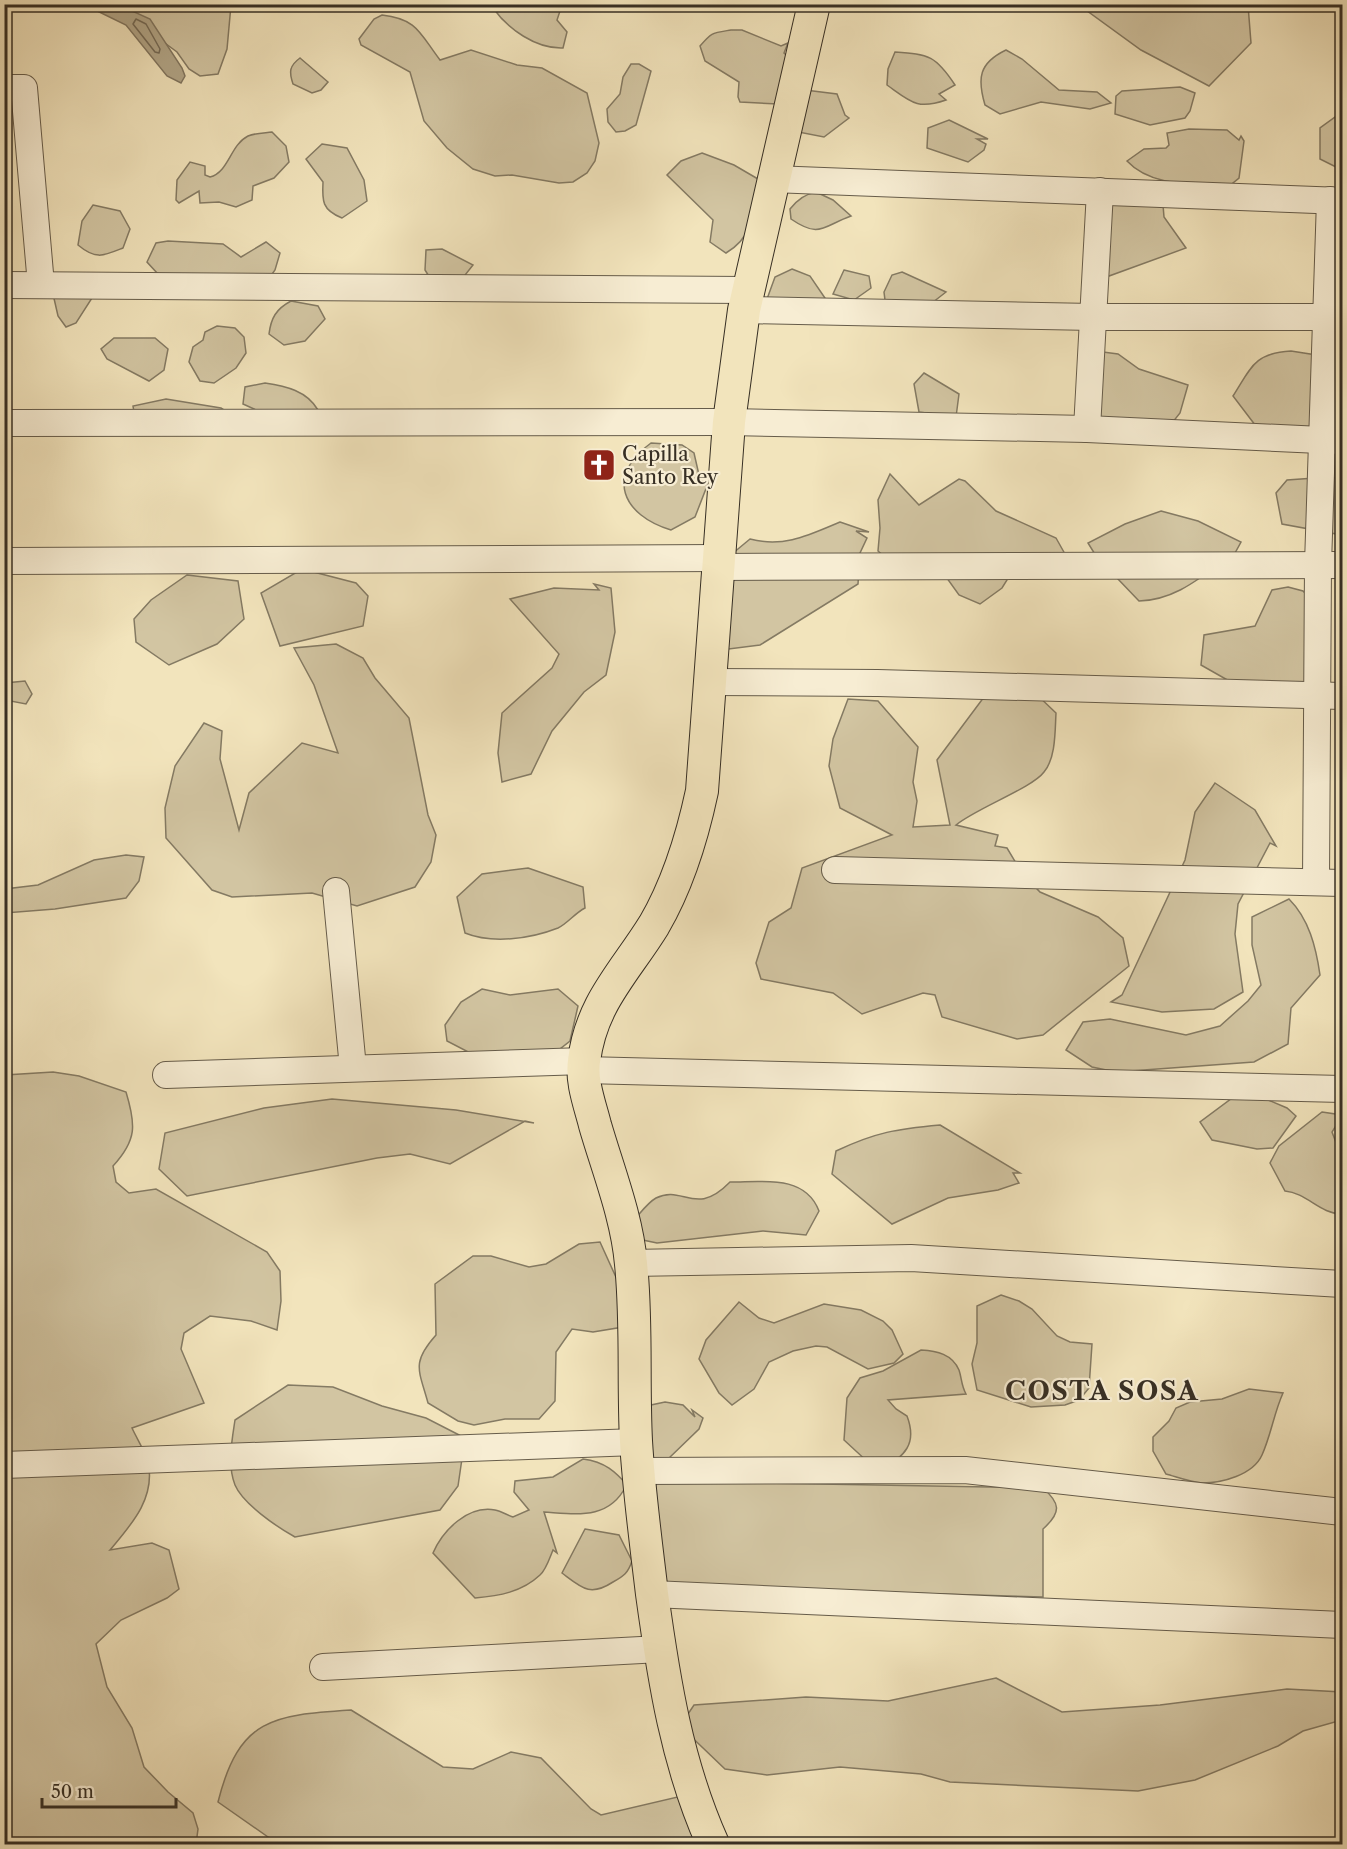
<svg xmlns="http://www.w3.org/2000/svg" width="1347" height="1849" viewBox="0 0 1347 1849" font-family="'Libre Caslon Text',serif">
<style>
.green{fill:#d2c5a2;stroke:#847a63;stroke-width:1.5}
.water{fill:#b2a688;stroke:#817660;stroke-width:1.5}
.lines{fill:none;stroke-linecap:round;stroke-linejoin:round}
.shore{stroke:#746a56;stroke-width:1.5}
.minor-casing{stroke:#665c4a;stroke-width:28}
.major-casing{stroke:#372f24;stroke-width:34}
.minor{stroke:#f7edd3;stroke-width:26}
.major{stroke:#f2e4bc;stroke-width:32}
.labels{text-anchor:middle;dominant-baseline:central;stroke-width:4.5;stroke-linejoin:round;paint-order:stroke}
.poi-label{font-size:20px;fill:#372f24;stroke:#f7edd3;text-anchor:start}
.district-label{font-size:26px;font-weight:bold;letter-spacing:1.5px;fill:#372f24;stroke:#f7edd3}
</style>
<rect width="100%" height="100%" fill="#f2e4bc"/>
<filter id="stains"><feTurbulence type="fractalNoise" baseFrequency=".00333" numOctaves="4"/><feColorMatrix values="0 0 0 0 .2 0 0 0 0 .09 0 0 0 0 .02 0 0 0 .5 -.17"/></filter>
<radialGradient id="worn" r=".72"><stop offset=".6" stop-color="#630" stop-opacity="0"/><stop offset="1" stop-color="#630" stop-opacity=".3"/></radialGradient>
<!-- green -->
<g class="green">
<path d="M495,4L562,5L557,20L567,32L563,48C536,49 508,29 493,8Z"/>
<polygon points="113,5 231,5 227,49 218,74 200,76 189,69 177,52"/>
<polygon points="1079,5 1248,5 1251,43 1209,86 1141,50"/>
<path d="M382,15C418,19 420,34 440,60L471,50L517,65L542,68L587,93L599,143L595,161L587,173L573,182L559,183L512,175L495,176L473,169L447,148L424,121L410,72L361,45L359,39L374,19Z"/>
<path d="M731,30H742L781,46L788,43L784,53L793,61L778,104L740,102L738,97L739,82L705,61L700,46C712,32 712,33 731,30Z"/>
<path d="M1006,50L1022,59L1059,90L1097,92L1111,103L1090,109L1041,102L1000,114L985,105C977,78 979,63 1006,50Z"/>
<path d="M895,52C929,54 936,56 955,85L939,94L946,100C917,110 911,102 887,85L888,69Z"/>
<path d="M300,58L328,82L321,90L312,93L293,84C289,72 289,66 300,58Z"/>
<polygon points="631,64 639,64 651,71 636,125 625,131 616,132 608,122 607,109 620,94 623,77"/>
<polygon points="1180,87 1195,93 1190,111 1185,118 1150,125 1115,114 1116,96 1122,91"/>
<polygon points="805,90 837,94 845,115 849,118 824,137 788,130"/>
<polygon points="1342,112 1342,170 1320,159 1320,128"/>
<polygon points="949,120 988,139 977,139 986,144 984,150 968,162 927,148 928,128"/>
<path d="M1189,129L1227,130L1239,140L1241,136L1244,141L1239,178L1228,187C1195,184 1151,187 1127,161L1144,149L1166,148L1169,145L1167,133Z"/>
<path d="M272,132L286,146L289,162L274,178L253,186L252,200L236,207L219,202L200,203L199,191L179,203L176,200L177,180L190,162L205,166V175L210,177C229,172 230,145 248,136C255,133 264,133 272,132Z"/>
<path d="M322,144L347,148L364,180L367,201L342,218C322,210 322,201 323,182L306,159Z"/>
<path d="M702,153L734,165L758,179C754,210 755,236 726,253L710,242L713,220L667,175L681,161Z"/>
<path d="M816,192L833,200L851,216C823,226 820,239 791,219L790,209C797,200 805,194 816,192Z"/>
<polygon points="1116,196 1163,205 1164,217 1186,248 1109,276 1085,247"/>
<path d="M93,205L120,211L130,229L123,248C103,256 96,260 78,245L82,221Z"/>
<polygon points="168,241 223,244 241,257 266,242 280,253 275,270 260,291 158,274 147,262 156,243"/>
<polygon points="442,249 473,265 458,284 430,278 425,270 426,250"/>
<polygon points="792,269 810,276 827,301 767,299 775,277"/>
<polygon points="844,270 869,276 871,288 854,300 833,294"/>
<polygon points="902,272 946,292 928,306 885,300 884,292 892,275"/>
<polygon points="79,290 92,298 76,323 66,327 58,316 53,294"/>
<path d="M291,301L318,306L325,319L305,341L284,345L269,334C271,318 276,309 291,301Z"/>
<polygon points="217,326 235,328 244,337 246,353 236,368 214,383 200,381 189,362 193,347 203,340 205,332"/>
<polygon points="114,338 155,338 168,349 164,370 149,381 107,359 101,349"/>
<path d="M1291,351L1329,357L1331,405L1293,446L1265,438L1233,396C1251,368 1254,353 1291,351Z"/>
<polygon points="1103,352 1118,354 1139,369 1188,385 1180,413 1157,442 1133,443 1091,409"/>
<polygon points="924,373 959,394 956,417 919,412 914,384"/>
<path d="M265,383C286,386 307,391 318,410L265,414L243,404L245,387Z"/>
<polygon points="166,399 221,408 244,423 134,412 133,406"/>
<path d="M651,443L682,445L694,453L699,475L707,486L695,517L671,530C622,515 605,476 651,443Z"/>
<polygon points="890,474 919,505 959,479 965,481 996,511 1056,538 1065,554 1010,575 1002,588 980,604 959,595 944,574 899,569 878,551 880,528 878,500"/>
<polygon points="1329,477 1342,479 1342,535 1282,524 1276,493 1287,480"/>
<path d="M1161,511L1198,521L1241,542L1235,553C1204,574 1178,600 1139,601L1096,556L1088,543L1125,524Z"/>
<path d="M840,522L869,532L856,531L867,538L860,553L858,584L760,645L713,651L703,578L750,539C784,548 809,535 840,522Z"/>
<polygon points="302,569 356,583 368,596 363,626 280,646 261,593"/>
<polygon points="187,575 238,581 244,619 217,644 169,665 136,642 134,619 151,600"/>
<polygon points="594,584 611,588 615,632 606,675 584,692 552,731 531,774 502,782 498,753 502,713 552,668 559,654 510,599 554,588 599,590"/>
<polygon points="1288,587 1303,591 1321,610 1310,680 1274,697 1252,694 1201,665 1204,635 1255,626 1272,590"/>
<polygon points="336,644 363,658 375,678 409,718 428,815 436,835 431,862 415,887 357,906 312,893 232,897 212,890 166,838 165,808 175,766 204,723 222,731 220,759 239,830 249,793 302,743 338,753 314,685 294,648"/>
<polygon points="25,681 32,694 26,704 5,700 5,683"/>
<path d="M1033,691L1056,713C1055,730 1056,758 1044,772C1032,788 977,808 956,825L998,835L995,846L1007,848L1022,873L1040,892L1098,917L1123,938L1129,966L1043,1035L1017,1039L942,1017L935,995L923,993L862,1014L833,993L761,979L756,963L769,922L791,908L802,868L892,835L840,808L829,766L833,739L848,699L878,701L918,747L913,782L917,801L913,827L950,825L937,760L987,693Z"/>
<polygon points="1215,783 1255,810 1276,846 1270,843 1238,904 1235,934 1243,992 1214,1009 1162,1012 1111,1002 1122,995 1185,860 1195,812"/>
<polygon points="126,855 144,857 139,881 126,898 55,909 5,913 5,889 38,885 94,860"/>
<path d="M528,868L583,887L585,908C575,913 567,924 558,928C530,939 492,944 465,933L457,897L482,874Z"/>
<path d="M1289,899C1309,919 1316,947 1320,975L1291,1008L1288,1044L1254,1062L1116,1072L1092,1067L1066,1050L1083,1022L1110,1019L1186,1035L1220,1026L1248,1001L1261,985L1252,945V917Z"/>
<polygon points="482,989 510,995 558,989 578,1006 570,1041 556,1052 474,1055 447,1041 445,1025 461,1002"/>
<path d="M53,1072L79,1076L126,1092C136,1125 137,1140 113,1166L116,1182L129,1193L156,1189L267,1252L280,1271L281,1301L277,1330L251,1321L210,1316L184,1333L181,1349L204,1403L132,1428C137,1439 145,1451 148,1462C156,1498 131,1525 110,1550L152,1543L169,1550L179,1589L167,1598L121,1620L96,1644L107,1687L132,1728L144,1767L168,1792L193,1813L198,1829L196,1844H5V1075Z"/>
<polygon points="1247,1091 1287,1108 1296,1116 1273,1148 1257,1149 1212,1140 1200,1122 1239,1093"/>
<polygon points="332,1099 456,1110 534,1123 525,1121 450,1164 410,1154 377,1158 187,1196 159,1169 165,1133 264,1108"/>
<path d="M1322,1112L1342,1115V1124H1337L1332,1132L1342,1158V1214C1320,1214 1307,1193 1285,1191L1270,1163L1279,1146Z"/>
<path d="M940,1125L1020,1173H1013L1019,1183L998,1190L948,1198L892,1224L832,1174L836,1151C876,1132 897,1129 940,1125Z"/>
<path d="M730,1182C762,1182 805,1174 819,1211L806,1235L763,1231L657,1243L638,1239L632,1222C639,1215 647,1203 656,1198C683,1184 695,1218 730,1182Z"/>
<path d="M600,1242L620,1286L623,1327L593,1332L572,1329L556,1352L555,1401L539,1419H505L474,1425L458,1421L428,1403C419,1370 411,1363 436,1335L435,1284L473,1256H491L529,1267L546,1264L579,1244Z"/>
<polygon points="1001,1295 1019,1301 1032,1309 1057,1336 1070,1342 1092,1344 1089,1388 1079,1400 1065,1405 1031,1407 977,1390 972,1364 977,1343 977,1306"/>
<polygon points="739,1302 759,1318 774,1323 824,1304 861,1310 883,1321 892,1330 903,1354 894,1363 868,1369 827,1347 816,1346 793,1351 769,1362 754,1389 732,1405 719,1393 699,1359 706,1340"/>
<path d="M921,1350C937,1351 952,1354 959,1370C962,1379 961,1385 966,1394L888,1400L896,1409L907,1416C918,1445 904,1455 882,1471L870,1464L844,1440L847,1398L860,1378L883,1371Z"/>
<path d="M288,1385L333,1387L382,1406L426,1418L465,1438L458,1486L440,1510L295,1537C277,1527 243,1504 235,1485C227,1465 232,1440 235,1420Z"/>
<path d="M1249,1389L1283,1393C1274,1413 1271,1435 1262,1455C1253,1475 1222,1483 1202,1483C1190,1482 1177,1477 1166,1474L1153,1451V1437L1169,1421L1176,1408L1190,1402L1222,1399Z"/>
<polygon points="665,1402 683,1405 695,1417 692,1410 703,1418 699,1429 668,1459 629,1456 619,1434 651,1405"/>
<path d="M583,1459C605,1462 615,1471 629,1487L626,1486C609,1520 577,1514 544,1512L557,1553L553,1550C550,1557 546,1570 540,1575C522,1592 499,1596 475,1598L433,1553C443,1530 468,1505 495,1510C501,1511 507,1515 513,1517L529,1510L514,1492L515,1481L553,1477Z"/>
<path d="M652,1481L1043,1488C1060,1503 1062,1512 1043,1529V1597L664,1586Z"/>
<path d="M585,1529L619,1535L632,1561C628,1573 624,1576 613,1582C590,1597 582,1588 562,1573Z"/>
<polygon points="996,1678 1062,1712 1160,1705 1287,1689 1342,1692 1342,1720 1303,1731 1278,1746 1195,1780 1138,1791 950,1782 921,1774 840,1767 767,1775 725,1769 680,1726 694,1705 806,1697 888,1701"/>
<path d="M351,1710L443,1767L473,1769L511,1752L541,1758L591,1809L601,1815L686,1795L723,1844H278L218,1802C239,1718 273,1715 351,1710Z"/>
</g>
<!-- water -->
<polygon class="water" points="85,5 119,5 150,19 182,68 185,76 181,83 167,76 126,25"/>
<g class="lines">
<!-- shore -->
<polygon class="shore" points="136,19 146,24 160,49 159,53 155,52 133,24"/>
<!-- minor casing -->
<g class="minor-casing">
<g id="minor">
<polyline points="4,88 24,88 41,285"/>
<polyline points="772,179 1342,201"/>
<polyline points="4,285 747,290"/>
<polyline points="744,310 1093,317 1342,317"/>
<polyline points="4,423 729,422 1087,429 1342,441"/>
<polyline points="1087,429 1100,191"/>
<polyline points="4,561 719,558"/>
<polyline points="718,567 1342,565"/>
<polyline points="710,682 878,683 1342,696"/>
<polyline points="835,870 1342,883"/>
<polyline points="1316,881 1318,564 1330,200"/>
<polyline points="336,891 353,1068"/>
<polyline points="584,1070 1342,1089"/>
<polyline points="166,1075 584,1061"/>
<polyline points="631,1263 911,1258 1342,1284"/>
<polyline points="4,1465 636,1442"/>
<polyline points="639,1471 965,1470 1342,1512"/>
<polyline points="652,1594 1342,1625"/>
<polyline points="323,1667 660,1649"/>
</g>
</g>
<!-- major casing -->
<g class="major-casing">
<path id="major" d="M713,1844C677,1764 664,1681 652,1594C646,1543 639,1492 636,1441C633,1382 637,1322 631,1264C627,1217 608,1170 595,1125C590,1105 581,1082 584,1061C591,1003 625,972 654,925C678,884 692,838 702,791L729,422L744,310L814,4"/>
</g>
<!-- minor -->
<use href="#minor" class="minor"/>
<!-- major -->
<use href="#major" class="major"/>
</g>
<!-- icons -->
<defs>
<g id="church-square" transform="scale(1.725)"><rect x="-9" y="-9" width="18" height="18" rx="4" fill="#8f2418" stroke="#f7edd3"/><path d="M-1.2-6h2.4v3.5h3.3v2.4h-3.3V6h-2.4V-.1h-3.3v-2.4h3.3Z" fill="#fff"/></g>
</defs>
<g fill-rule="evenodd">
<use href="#church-square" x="599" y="465"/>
</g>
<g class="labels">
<!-- poi labels -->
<g class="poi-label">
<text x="622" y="454">Capilla<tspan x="622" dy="23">Santo Rey</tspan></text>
</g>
<!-- district labels -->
<g class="district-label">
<text x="1102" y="1391">COSTA SOSA</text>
</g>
</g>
<!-- margin -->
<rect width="1347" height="1849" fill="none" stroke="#f2e4bc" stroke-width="24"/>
<rect x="6" y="6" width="1335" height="1837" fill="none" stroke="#372f24" stroke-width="3"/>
<rect x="12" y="12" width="1323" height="1825" fill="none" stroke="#372f24" stroke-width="1.5"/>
<!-- scale -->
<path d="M42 1798v9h134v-9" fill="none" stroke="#372f24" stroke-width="3"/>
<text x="51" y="1798" font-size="18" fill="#372f24" stroke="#f7edd3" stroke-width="4.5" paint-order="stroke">50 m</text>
<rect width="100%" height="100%" filter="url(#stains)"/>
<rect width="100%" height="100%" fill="url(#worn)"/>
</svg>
